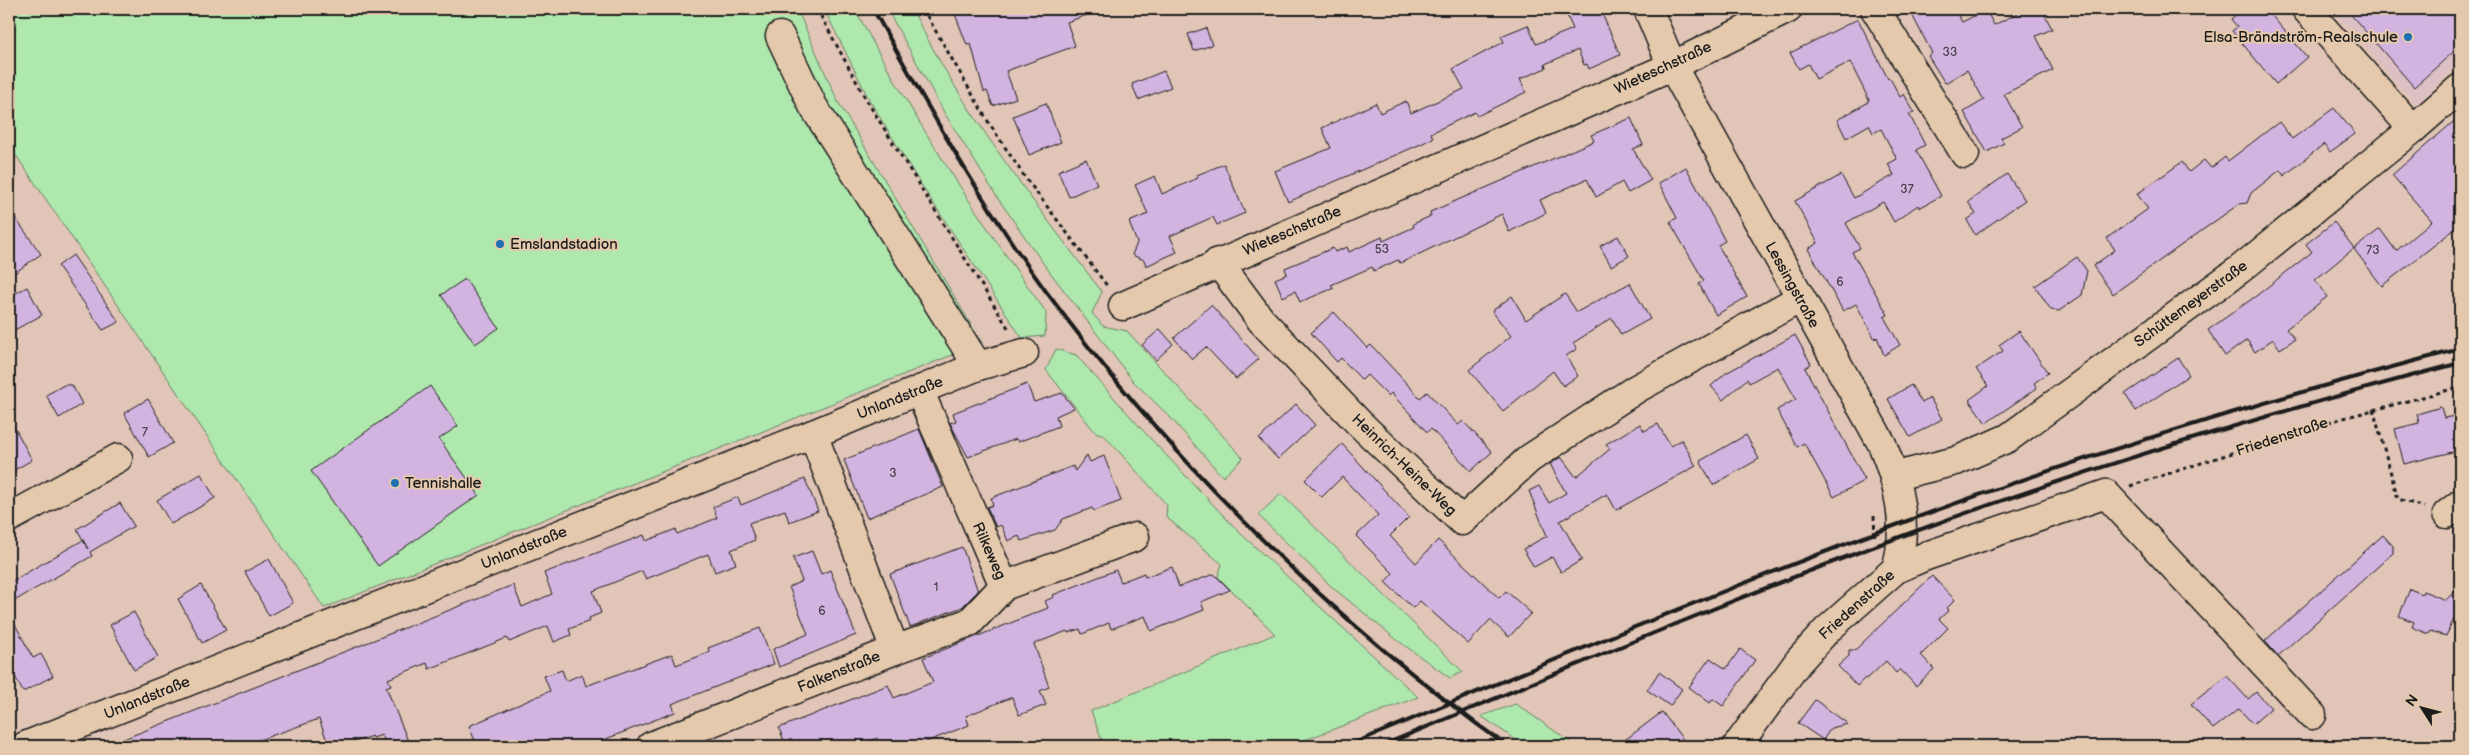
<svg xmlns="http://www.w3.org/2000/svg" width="2469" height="755" viewBox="0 0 2469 755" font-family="'Balsamiq Sans',sans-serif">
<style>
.built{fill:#ddc0c4}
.green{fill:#aee8ad;stroke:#658264}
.building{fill:#d3b4e1;stroke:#1c1c1c}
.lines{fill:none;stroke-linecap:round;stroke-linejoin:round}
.minor-casing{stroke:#1c1c1c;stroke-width:31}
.path{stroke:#1c1c1c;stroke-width:3;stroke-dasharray:4 4;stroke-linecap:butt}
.minor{stroke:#e4c9ac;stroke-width:28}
.rail{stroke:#1c1c1c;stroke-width:4}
.poi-dot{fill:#1f6fb2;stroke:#e4c9ac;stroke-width:2}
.labels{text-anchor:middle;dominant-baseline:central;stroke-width:4;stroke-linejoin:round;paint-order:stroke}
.number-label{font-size:12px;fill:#4a424d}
.poi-label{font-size:15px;fill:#1c1c1c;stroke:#e4c9ac;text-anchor:start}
.street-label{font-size:15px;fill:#1c1c1c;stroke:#e4c9ac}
</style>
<rect width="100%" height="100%" fill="#e1c5b7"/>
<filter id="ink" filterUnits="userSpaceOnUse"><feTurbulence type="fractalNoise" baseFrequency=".02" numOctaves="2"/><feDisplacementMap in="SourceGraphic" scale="10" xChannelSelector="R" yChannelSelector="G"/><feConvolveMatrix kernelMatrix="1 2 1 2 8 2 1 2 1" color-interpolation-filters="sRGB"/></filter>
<g filter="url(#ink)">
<!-- built -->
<polygon class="built" points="2332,9 2460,9 2460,64 2416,104"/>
<!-- green -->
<g class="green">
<polygon points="9,9 797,9 838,102 982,343 324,608 9,145"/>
<path d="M824,9H855C911,115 976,215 1046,312L1045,336L1022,338L920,183L870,101Z"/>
<path d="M887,9H912C962,111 1034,202 1102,292L1092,313L1103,326L1127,331L1243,458L1223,477L1170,417L1133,381L1043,263L999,200L945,114Z"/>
<polygon points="1056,349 1076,355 1146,434 1240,533 1418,697 1289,746 1104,746 1091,711 1275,634 1218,577 1222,564 1166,517 1167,505 1104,435 1095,432 1046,370"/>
<polygon points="1281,494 1463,672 1450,678 1397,640 1332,587 1258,515"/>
<polygon points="1516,704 1576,746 1525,746 1481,716"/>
</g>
<!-- building -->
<g class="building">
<polygon points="970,9 1097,9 1098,11 1067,22 1075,46 1006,71 1016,98 993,106 987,91 984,92 971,44 967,45 955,14"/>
<polygon points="1564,9 1600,9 1620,55 1589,69 1587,64 1584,65 1578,50 1545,64 1546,68 1520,79 1526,92 1477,116 1475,112 1431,133 1433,138 1421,144 1288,202 1275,171 1331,148 1322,128 1376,103 1380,113 1406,101 1411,113 1464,89 1453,69 1504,42 1501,36 1528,25 1536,44 1573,29"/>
<polygon points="1909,9 1955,9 1962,22 1986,10 1994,25 2026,9 2042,9 2052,29 2036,36 2053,70 2004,94 2022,127 2001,138 2004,143 1987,152 1964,112 1984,100 1967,70 1945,83 1928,56 1932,53"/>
<polygon points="2243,9 2266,9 2307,57 2276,84 2232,31 2237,27 2231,19"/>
<polygon points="2346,9 2460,9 2460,46 2414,87"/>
<polygon points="1858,19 1888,79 1890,78 1900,97 1904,94 1914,112 1909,114 1925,145 1916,150 1941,196 1919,208 1918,205 1894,222 1883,202 1846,223 1860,248 1852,252 1888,315 1884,317 1900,345 1884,355 1877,337 1875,339 1856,304 1843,311 1808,249 1818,243 1795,201 1841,175 1854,198 1894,175 1888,164 1897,159 1881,129 1873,133 1869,125 1846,138 1837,120 1867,103 1869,100 1850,62 1816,79 1808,64 1799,69 1790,53"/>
<polygon points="1206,28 1212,45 1194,51 1188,34"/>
<polygon points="1164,71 1171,87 1138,100 1132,84"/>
<polygon points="1046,103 1061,142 1029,155 1013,116"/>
<polygon points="2334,108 2355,134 2330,152 2324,144 2284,176 2280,170 2251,193 2247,203 2239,204 2113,294 2093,266 2115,250 2107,238 2148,209 2137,194 2182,162 2189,172 2204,160 2211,168 2225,157 2228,161 2279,122 2292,139"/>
<polygon points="2460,116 2460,225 2382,286 2354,249 2380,229 2396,251 2432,221 2392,175"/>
<polygon points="1631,118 1643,145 1633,149 1651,180 1628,193 1622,182 1596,197 1587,179 1540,200 1546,213 1509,232 1502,214 1407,260 1400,263 1398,260 1374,271 1372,267 1331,285 1334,288 1300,302 1295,291 1283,297 1275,279 1287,274 1285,268 1333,248 1335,252 1347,247 1349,252 1382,237 1383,241 1414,227 1413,224 1431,216 1430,212 1594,141 1591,135"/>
<polygon points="1086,159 1097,184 1069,197 1058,171"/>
<polygon points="1224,164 1245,213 1217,225 1213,217 1170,236 1177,252 1146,266 1144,260 1132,255 1137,243 1129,222 1148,214 1135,185 1155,176 1162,194 1198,178 1197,175"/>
<polygon points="1686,167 1725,241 1718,245 1747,297 1716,315 1699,284 1704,281 1670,222 1677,218 1659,183"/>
<polygon points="2007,174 2025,200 1975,235 1967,220 1976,214 1968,202"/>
<polygon points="9,209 41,254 9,277"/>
<polygon points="2334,222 2354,248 2315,280 2327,297 2286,329 2295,339 2280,349 2273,339 2255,352 2247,340 2225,356 2208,330 2256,296 2312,252 2306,244"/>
<polygon points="1618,236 1629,256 1611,266 1600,246"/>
<polygon points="73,255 119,322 103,330 58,266"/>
<polygon points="2077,257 2087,271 2082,295 2059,311 2051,310 2035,286"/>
<polygon points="465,279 499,328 475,344 441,295"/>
<polygon points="1630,283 1650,319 1621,335 1612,318 1573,343 1577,349 1566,356 1578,376 1563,386 1553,371 1503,411 1469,370 1511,336 1492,311 1512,296 1526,320 1565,294 1577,312"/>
<polygon points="27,287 42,315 9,333 9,297"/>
<polygon points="1211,305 1259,359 1236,379 1206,347 1192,359 1174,338"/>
<polygon points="1334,312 1367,348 1371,345 1420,398 1427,392 1458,425 1463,421 1492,452 1471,471 1431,429 1427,432 1391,393 1388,396 1367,375 1362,380 1341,358 1337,362 1311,333"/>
<polygon points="1160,329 1173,344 1156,360 1142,345"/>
<polygon points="2019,331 2048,373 2034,383 2037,388 1986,423 1969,400 1988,386 1976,369 2003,351 1999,345"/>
<polygon points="1795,335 1811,364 1805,368 1865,480 1834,497 1804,443 1797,447 1777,410 1796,399 1778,367 1749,383 1747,379 1723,400 1711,386 1726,373"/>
<polygon points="2178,358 2189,375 2136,411 2125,394"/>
<polygon points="1027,384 1034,402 1062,393 1074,408 1056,416 1059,426 1018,442 1016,439 968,457 950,423 956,421 953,413"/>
<polygon points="64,385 72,385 82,404 59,418 46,395"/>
<polygon points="1911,385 1922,403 1930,398 1942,419 1910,437 1888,399"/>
<polygon points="430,386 458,426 439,439 479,495 378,566 311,471"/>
<polygon points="148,399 173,443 149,457 124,413"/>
<polygon points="1296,404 1315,425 1278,459 1259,439"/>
<polygon points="2441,407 2444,418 2460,415 2460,450 2404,464 2395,429 2419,423 2417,414"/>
<polygon points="9,417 32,460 9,473"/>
<polygon points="1640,424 1644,431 1658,424 1670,446 1682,440 1696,466 1616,510 1607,494 1560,521 1582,560 1561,572 1552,557 1534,567 1523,549 1547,536 1529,491 1539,486 1549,503 1566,493 1550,464 1561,457 1576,477 1610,449 1606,444"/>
<polygon points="919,429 943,487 867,518 844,460"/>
<polygon points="1746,435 1759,459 1713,485 1700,461"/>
<polygon points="1342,444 1409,517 1390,536 1416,563 1438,540 1499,598 1506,591 1531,613 1509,637 1490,620 1468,644 1420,601 1413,608 1385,582 1393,573 1356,536 1378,515 1342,477 1322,497 1305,480"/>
<polygon points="1087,455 1090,462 1104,456 1121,501 1094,511 1092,508 1063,519 1055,530 1021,541 1019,536 1008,541 1001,525 996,527 987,507 993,505 991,498 1073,466 1075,471"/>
<polygon points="201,474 215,498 171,524 157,500"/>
<polygon points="805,479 818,511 789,522 785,510 749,523 755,540 731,550 736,564 715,572 708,554 646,579 642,571 593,591 601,613 589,618 590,621 569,629 571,635 554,642 548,626 509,642 507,638 429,669 427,663 388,679 391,685 386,687 410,746 386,746 382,735 373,738 372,736 344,746 329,746 319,719 242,746 106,746 513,585 522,607 552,594 544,573 644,535 646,541 676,529 677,534 717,518 713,507 738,497 741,505"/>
<polygon points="120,503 134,526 90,552 92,556 9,604 9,583 83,540 88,549 77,529"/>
<polygon points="2383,535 2393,546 2393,553 2278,656 2265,641"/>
<polygon points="962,547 978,591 962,607 910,627 890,574"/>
<polygon points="812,551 821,574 830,570 856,635 779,667 773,649 808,634 789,587 802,581 793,558"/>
<polygon points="269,559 293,603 269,616 245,572"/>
<polygon points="1172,567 1179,587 1214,574 1230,590 1201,602 1204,610 1151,631 1145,616 1111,629 1109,623 1082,634 1080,629 1068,633 1067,631 1034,644 1049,687 1040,691 1046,705 1019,715 1012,697 966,716 969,725 916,746 880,746 877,738 858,746 786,746 779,728 888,685 894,698 933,682 923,658 1048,608 1045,601 1054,597 1053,595 1116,570 1121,582 1144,573 1145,577"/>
<polygon points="1932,576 1955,600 1947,608 1949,610 1939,619 1948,628 1921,655 1934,669 1916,686 1900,669 1896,673 1886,661 1867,679 1865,678 1857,686 1838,666 1849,656 1849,650 1855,650"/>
<polygon points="201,585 226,630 202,643 178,599"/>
<polygon points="2460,586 2460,606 2446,636 2431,631 2429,634 2412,627 2414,622 2399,616 2410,589 2422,594 2423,591 2446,600"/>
<polygon points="134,612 158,657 134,670 110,625"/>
<polygon points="9,613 33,658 41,654 53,676 23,692 9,665"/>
<polygon points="760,628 774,664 672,704 675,712 588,746 477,746 469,726 550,691 544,676 562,670 566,681 582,674 586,686 672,654 676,665 710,652 708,648"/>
<polygon points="1740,649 1755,660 1723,706 1713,699 1710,703 1689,687 1710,658 1726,669"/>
<polygon points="1659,672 1682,689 1670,706 1647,690"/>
<polygon points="2227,676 2248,699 2256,692 2271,708 2253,724 2239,709 2213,729 2191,704"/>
<polygon points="1815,700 1848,724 1831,728 1823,740 1798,723"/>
<polygon points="1662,712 1688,746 1617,746"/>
</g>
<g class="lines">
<!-- minor casing -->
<g class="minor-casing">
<g id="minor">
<path d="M1648,9L1672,66L1882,444C1899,485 1909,526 1896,569"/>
<polyline points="1875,9 1965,154"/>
<polyline points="2306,9 2413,129"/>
<polyline points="780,36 813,106 978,366"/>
<polyline points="1218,262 1261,320 1359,423 1462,521 1529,459 1636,389 1799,299"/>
<polyline points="1123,306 1672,66 1788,9"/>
<polyline points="919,390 1004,586 1135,537"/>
<polyline points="1896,476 1956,461 2008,438 2239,270 2413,129 2460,88"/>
<polyline points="2447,514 2460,504"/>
<polyline points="9,518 118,458"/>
<polyline points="895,650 970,622 1004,586"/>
<polyline points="25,746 813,434 978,366 1024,353"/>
<polyline points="651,746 895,650 813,434"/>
<polyline points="1737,746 1798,662 1827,630 1896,569 1926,556 2106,494 2312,715"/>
</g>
</g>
<!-- path -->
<g class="path">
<polyline points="817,9 867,101 1010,331"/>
<polyline points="923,9 989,123 1024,176 1108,287"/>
<polyline points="2373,409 2398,499 2424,507"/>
<polyline points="2130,486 2325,423 2460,387"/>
<polyline points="1874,516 1875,537"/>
</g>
<!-- minor -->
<use href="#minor" class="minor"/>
<!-- rail -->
<g class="rail">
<path d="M873,9C927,105 980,201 1045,290C1170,460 1336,624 1507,746"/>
<path d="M1347,746C1530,670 1713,593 1899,524C2082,456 2271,398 2460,349"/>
<path d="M1381,746C1555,674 1728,600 1905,535C2087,468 2273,412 2460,363"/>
</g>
</g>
</g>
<!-- markers -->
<g class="poi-dot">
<circle cx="2408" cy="37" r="5"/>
<circle cx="500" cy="244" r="5"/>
<circle cx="395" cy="483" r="5"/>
</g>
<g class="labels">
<!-- number labels -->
<g class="number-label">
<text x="1950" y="52">33</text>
<text x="1907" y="189">37</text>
<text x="1382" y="249">53</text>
<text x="2373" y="250">73</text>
<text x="1840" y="282">6</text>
<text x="145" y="432">7</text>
<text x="893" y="473">3</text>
<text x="936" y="587">1</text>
<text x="822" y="611">6</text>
</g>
<!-- poi labels -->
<g class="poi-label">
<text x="2398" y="37" text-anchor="end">Elsa-Brändström-Realschule</text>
<text x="510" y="244">Emslandstadion</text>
<text x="405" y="483">Tennishalle</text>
</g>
<!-- street labels -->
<g class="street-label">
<text transform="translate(1663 68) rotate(-25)">Wieteschstraße</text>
<text transform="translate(1292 231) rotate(-23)">Wieteschstraße</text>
<text transform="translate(1792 285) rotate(61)">Lessingstraße</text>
<text transform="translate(2191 304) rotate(-36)">Schüttemeyerstraße</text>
<text transform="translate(900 398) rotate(-22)">Unlandstraße</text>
<text transform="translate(2282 437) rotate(-18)">Friedenstraße</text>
<text transform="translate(1404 465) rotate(44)">Heinrich-Heine-Weg</text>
<text transform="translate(524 548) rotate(-22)">Unlandstraße</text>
<text transform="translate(989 551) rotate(66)">Rilkeweg</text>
<text transform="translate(1857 605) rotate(-42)">Friedenstraße</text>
<text transform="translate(839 672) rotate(-22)">Falkenstraße</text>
<text transform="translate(147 698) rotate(-22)">Unlandstraße</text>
</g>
</g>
<!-- margin -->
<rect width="2469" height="755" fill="none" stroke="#e4c9ac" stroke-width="30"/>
<rect x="15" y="15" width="2439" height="725" fill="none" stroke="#1c1c1c" stroke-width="2" filter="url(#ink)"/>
<!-- north arrow -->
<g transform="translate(2422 708) rotate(306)" stroke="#e4c9ac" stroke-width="4" paint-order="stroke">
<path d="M0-4L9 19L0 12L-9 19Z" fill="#1c1c1c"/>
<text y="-8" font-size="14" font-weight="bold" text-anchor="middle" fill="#1c1c1c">N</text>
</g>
</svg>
